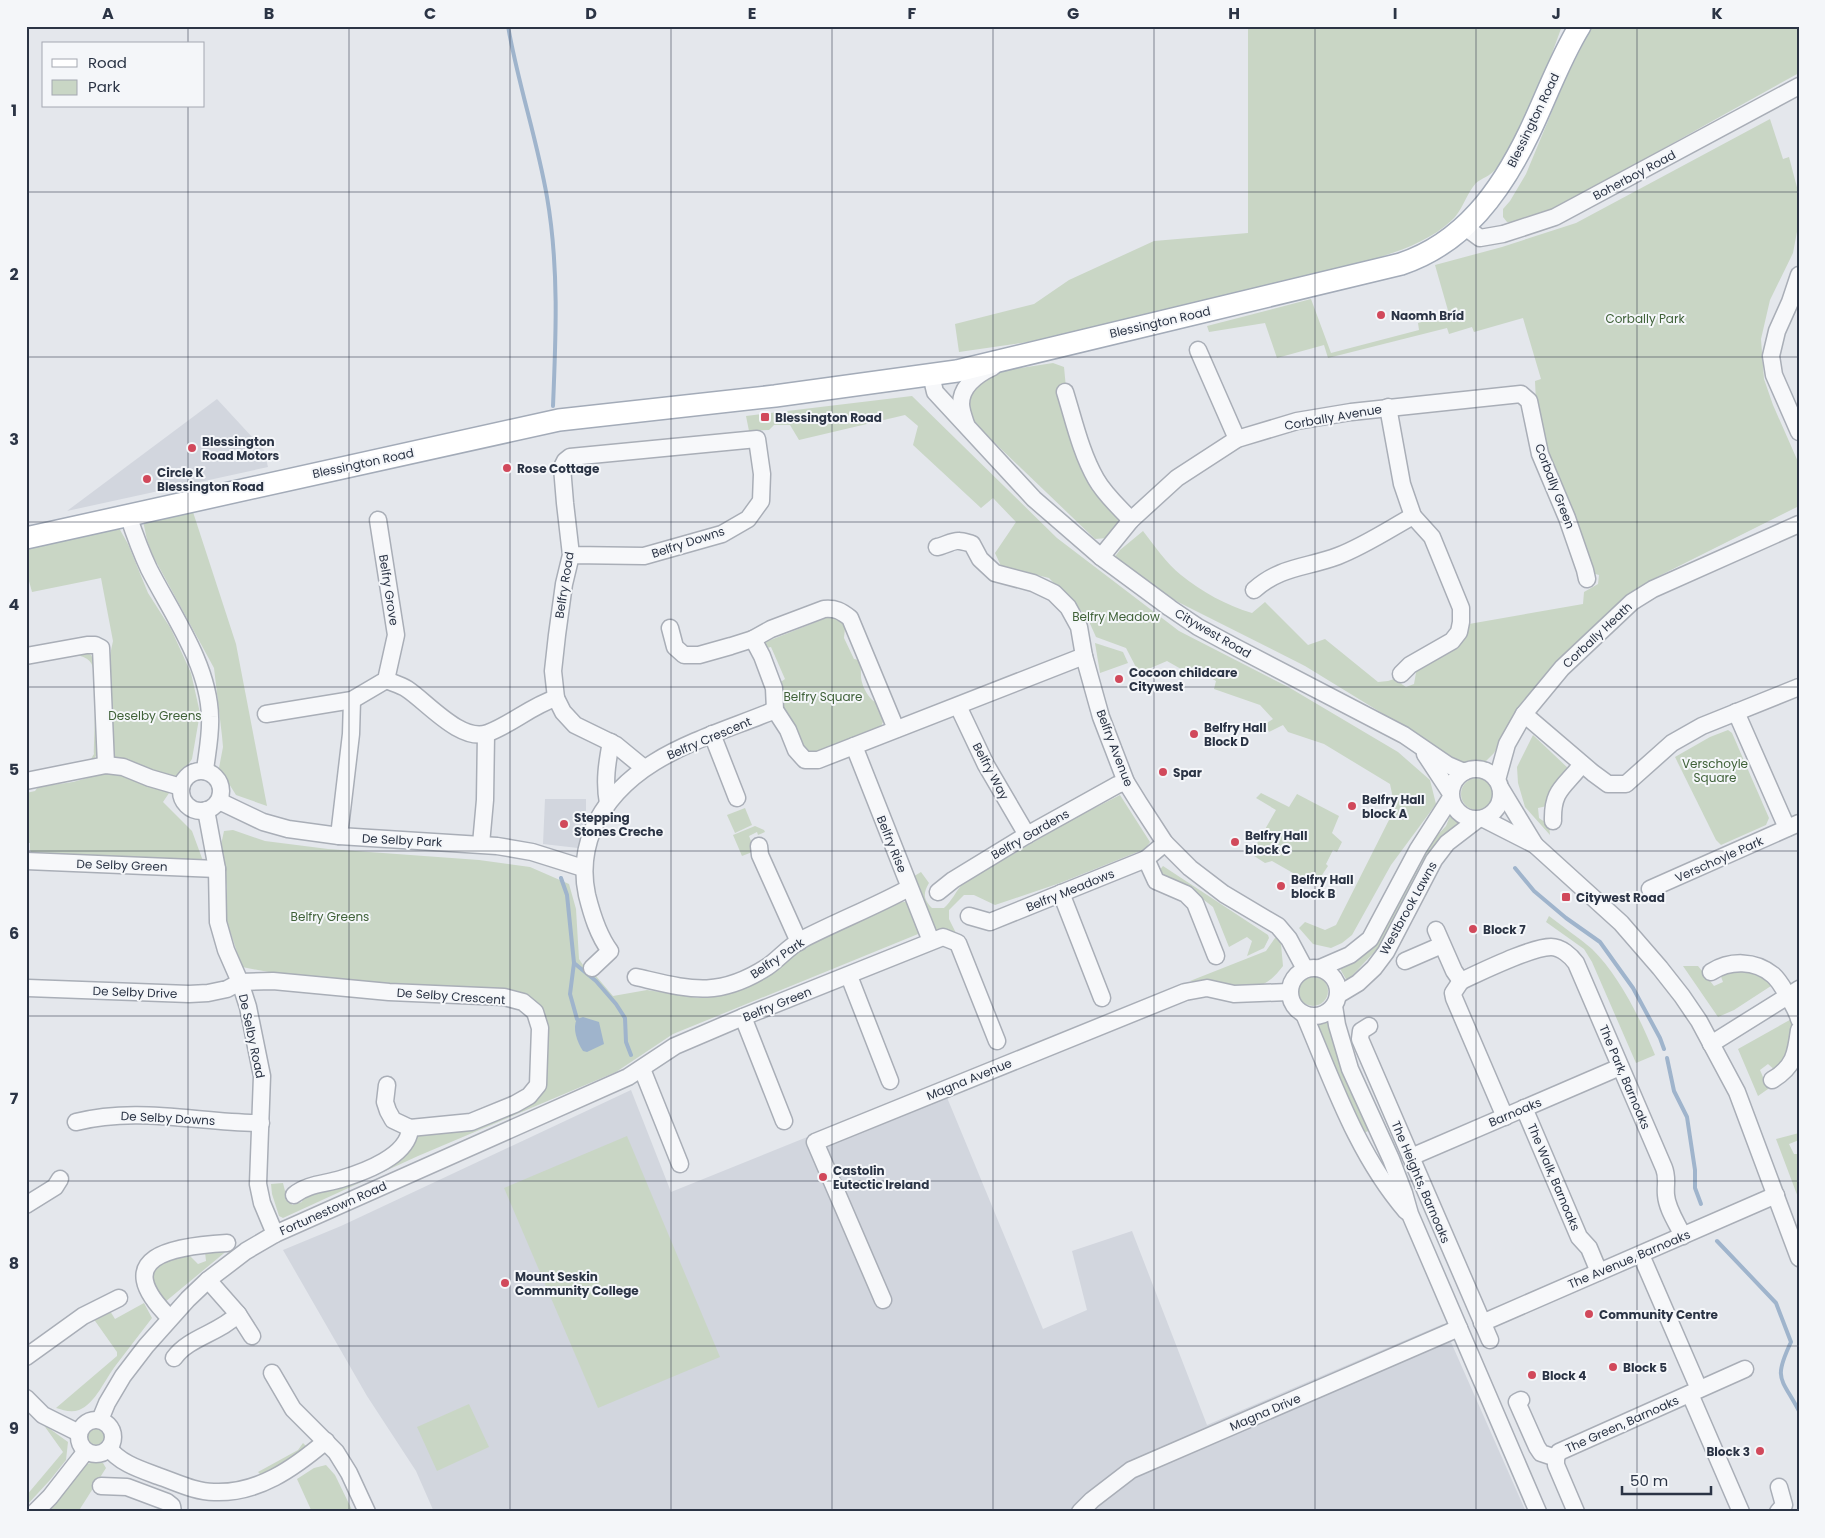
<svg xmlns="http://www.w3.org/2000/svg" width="1825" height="1538" viewBox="0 0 1825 1538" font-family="Poppins,sans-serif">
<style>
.built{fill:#d2d6de}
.green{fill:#c9d6c5}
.water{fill:#9fb4cc}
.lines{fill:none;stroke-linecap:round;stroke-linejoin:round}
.stream{stroke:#9fb4cc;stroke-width:4}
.minor-casing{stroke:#a9aeb7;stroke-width:19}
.major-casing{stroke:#a3abb8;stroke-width:24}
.minor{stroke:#f7f8fa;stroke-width:16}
.major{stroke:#fff;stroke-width:21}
.grid{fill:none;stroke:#2b3445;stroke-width:1;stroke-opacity:0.55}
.poi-dot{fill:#d1495b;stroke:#f4f6f9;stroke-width:2}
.labels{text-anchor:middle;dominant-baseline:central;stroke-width:4;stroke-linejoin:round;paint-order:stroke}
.street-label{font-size:12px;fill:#2b3445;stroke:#f4f6f9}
.poi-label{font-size:12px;font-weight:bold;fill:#2b3445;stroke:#f4f6f9;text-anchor:start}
.park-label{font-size:12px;fill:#3f6138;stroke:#f4f6f9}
.neatline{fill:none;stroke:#2b3445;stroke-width:2}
.grid-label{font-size:16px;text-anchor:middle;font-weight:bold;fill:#2b3445}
</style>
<rect width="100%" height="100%" fill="#e4e7ec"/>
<!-- built -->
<g class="built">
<polygon points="217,399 264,450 268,467 67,511"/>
<polygon points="545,799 586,799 586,823 583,824 584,830 578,848 543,844"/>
<polygon points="941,1083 1043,1329 1087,1310 1072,1251 1132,1231 1207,1425 1443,1324 1526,1512 434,1512 416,1471 367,1396 283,1250 341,1226 631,1090 671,1192"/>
</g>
<!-- green -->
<g class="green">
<path d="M1248,26H1562C1544,74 1528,131 1495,170C1490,176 1482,178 1476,183C1466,194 1462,212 1451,221C1420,250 1366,261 1325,272L1028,342L959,352L955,324L1034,304L1069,280L1154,241L1248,233Z"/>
<path d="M1592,26H1799V73C1746,102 1694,131 1641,161C1614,176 1535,225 1507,222L1503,217V209L1510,201L1526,174L1565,80Z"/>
<path d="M1770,119L1783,159L1789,157L1799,195V221L1793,253L1770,300L1761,339L1764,379L1773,405L1799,464V506L1647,582L1607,615L1524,700L1494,753L1482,765L1460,768L1416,734L1305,666L1178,602L1113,559L1120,550L1143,531C1154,545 1167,564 1181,575C1201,591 1227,606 1252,613L1265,602L1308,645L1325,639L1378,682L1388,681L1394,679L1406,687L1414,684L1417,667C1437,657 1465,648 1469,624L1583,604L1584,592L1598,584L1599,575L1592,573L1547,454L1536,402L1535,381L1541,379L1523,318L1474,332L1472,327L1449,334L1447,328L1328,358L1324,345L1277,358L1265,323L1209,332L1207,326L1311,299L1331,353L1419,330L1418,323L1449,314L1435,265L1502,247L1576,223Z"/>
<polygon points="1053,363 1064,367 1066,388 1087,455 1129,516 1107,538 1095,539 974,423 968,401 978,379 1007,370"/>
<polygon points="912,396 1057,538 1179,631 1290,688 1398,752 1430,780 1436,804 1391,865 1352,935 1342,943 1331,948 1313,944 1299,928 1305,922 1325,930 1336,925 1395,808 1390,784 1324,744 1288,732 1283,725 1269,732 1265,724 1273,719 1260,705 1214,689 1216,681 1192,667 1188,673 1167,661 1139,673 1126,648 1096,637 1087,617 1049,578 1001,566 995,553 1016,522 993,498 981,508 913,445 918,426 905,415 799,440 790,425 774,425 769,430 749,431 746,416"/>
<polygon points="193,512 236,644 267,806 236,795 219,768 223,747 222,736 214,668 153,556 147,540 143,521"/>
<polygon points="119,528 128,544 148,593 171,629 191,673 200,713 192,759 163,802 192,831 203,861 34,857 30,850 30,843 26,843 26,793 35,791 38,787 73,782 105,773 109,660 113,641 101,578 32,592 26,570 26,549"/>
<path d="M831,616L839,618L845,628L844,638L854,659L859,660C861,667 861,670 861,676C861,685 869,700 877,703L883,722L880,728L814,755L807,753L781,710L778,684L785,679L771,647L763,649V643Z"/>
<polygon points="1095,643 1123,652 1128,663 1100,673"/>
<path d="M85,652L91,655L94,661L97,719L96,756L93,760L91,759L94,754C94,738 98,673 91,663C88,658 83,657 78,655L79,653Z"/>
<polygon points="1728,730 1732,733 1769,818 1766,825 1721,845 1716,840 1675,757 1710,737"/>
<polygon points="1533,735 1570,770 1547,806 1538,808 1539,818 1549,825 1550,835 1525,807 1518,783 1517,767"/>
<circle cx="1477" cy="794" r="16"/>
<polygon points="1261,793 1289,807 1297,794 1339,816 1332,833 1342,842 1337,852 1333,850 1326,864 1328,866 1318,881 1314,885 1272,861 1265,863 1251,854 1276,810 1256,798"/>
<path d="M1120,795L1150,842L1145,849L1060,883L995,905L974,895H964L949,910V919L957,935L923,932L673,1034L616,1072L418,1156L283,1218L279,1216L272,1194L271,1184L283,1183L286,1195L289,1196L292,1205L302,1202L304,1194L416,1136L527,1105L545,1019L531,998L517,995L322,982L242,967L226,919L227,888L221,845L224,831L233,830L265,841L328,849L479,860L530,867L569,884L576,909L579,959L583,965L596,976L613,996L647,990L698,998L736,990L765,977L801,950L896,903L911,901V878L921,872L929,883C923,893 923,899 932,908H944C952,901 956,891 963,883L1077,817Z"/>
<polygon points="745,808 752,825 735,833 727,815"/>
<polygon points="1450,816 1462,824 1439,842 1421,864 1379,947 1347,981 1339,967 1351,962 1432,841 1446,826"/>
<polygon points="755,826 764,830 765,832 758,835 757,832 749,836 755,851 742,856 733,835"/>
<polygon points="1163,866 1268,935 1269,938 1264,948 1247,956 1252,941 1247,937 1229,947 1213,907 1181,882 1157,873"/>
<path d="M1549,916C1563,927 1578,937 1592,949C1619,975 1641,1020 1655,1055L1636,1063L1592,962L1584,949L1546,922Z"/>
<path d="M1278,937L1281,944L1283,966C1274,978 1266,985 1252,988L1190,981L1266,951L1275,938Z"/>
<path d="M1683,966H1698L1714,986L1723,982L1720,974C1745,970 1753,968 1774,984L1734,1010L1718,1017Z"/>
<circle cx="1313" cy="991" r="15"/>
<polygon points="1795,1017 1794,1038 1777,1072 1768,1064 1760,1070 1768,1089 1758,1096 1738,1049"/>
<polygon points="1331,1020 1330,1033 1346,1080 1369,1131 1362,1133 1315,1024"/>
<polygon points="1799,1133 1799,1140 1789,1144 1794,1154 1799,1154 1799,1200 1776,1139"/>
<polygon points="627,1136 720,1357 598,1408 504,1188"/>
<path d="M231,1244H235L165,1302L150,1283C152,1259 169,1259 188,1254L198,1264L206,1261L205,1252Z"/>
<path d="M144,1303L152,1318C140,1334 128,1349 116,1365C105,1379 96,1403 79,1410C71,1413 63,1410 56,1408L117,1356V1352L93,1318L110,1311L115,1319Z"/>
<polygon points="469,1404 489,1447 437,1471 417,1427"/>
<polygon points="43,1424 68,1442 66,1460 50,1480 26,1506 26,1496 63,1452"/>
<circle cx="96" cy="1437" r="11"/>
<polygon points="303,1443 306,1446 289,1460 261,1475 258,1472 298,1450"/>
<polygon points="95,1462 103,1463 106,1468 78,1512 46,1512 87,1464"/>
<polygon points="326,1465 335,1475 353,1512 312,1512 297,1479 314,1468"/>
</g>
<!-- water -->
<path class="water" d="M583,1017L599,1022L604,1044L587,1052L583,1051C577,1042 572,1028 577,1019Z"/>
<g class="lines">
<!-- stream -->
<g class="stream">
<path d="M508,26C518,84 537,139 547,197C559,266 556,336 553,406"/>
<polyline points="1515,868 1534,891 1566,918 1600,942 1633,988 1660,1038 1664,1049"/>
<polyline points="561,878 567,895 574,963 596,981 616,1004 625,1018 626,1042 631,1055"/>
<polyline points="574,963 570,994 577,1019"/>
<polyline points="1667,1058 1674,1091 1687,1117 1695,1170 1695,1188 1701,1204"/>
<path d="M1717,1241L1776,1303L1791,1342C1773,1380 1781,1377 1799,1411"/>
</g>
<!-- minor casing -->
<g class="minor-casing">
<g id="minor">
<polyline points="1465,227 1480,238 1503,234 1555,217 1799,86"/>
<polyline points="1799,275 1790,302 1777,331 1771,356 1774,375 1799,432"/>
<polyline points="1198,350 1237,439"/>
<polyline points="931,375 935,392 1034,499 1101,557 1170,608 1198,627 1237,648 1404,735 1448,765 1464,772"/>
<path d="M1065,392C1074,421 1081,453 1096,479C1105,495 1119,507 1131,520"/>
<polyline points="1388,407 1402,484 1413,516 1432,537 1461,608 1461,622 1459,632 1452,641 1410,665 1401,674"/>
<path d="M966,424C964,418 961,410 961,404C961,386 978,374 993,367"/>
<path d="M128,515C134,533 141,552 149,569C172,614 209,665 210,717C211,734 207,753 205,770"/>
<path d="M937,547C944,546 953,540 959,541C963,541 968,543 972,544L980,559L995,573L1033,583L1054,593L1068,607L1079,627L1084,656L1101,717L1126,782L1139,803L1165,843L1190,868L1224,894L1278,926L1289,939L1305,969"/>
<polyline points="571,555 644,556 722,534 748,519 761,501 762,474 757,439 570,457 565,461 562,467 565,503 571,555 564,584 557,635 553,671 556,698 563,712 575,725 616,745 644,768"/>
<polyline points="1101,557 1131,520 1177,478 1237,439 1297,421 1351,412 1521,394 1529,401 1540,454 1567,518 1585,570 1587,579"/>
<path d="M1254,590C1281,566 1306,568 1338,556C1364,546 1388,530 1413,516"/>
<path d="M670,628L675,647L684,655H699L731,646L753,639L771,629L824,609C836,608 841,611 850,618L896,729"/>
<polyline points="753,639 762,656 774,688 775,710 788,730 796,750 805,760 818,760 1084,656"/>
<polyline points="26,656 87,645 95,645 101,648 106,765"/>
<path d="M386,680C393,683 401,685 407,689C427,702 461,743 488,733C512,724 531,706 556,698"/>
<polyline points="958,706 986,765 1027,835"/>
<polyline points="1736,712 1787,828"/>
<polyline points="266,714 352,700 386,680 396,635 378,520"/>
<polyline points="1524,714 1593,773 1608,784 1626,784 1672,743 1702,726 1799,687"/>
<polyline points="712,734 737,798"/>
<polyline points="854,746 931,941"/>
<polyline points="1425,754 1450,792"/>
<circle cx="1476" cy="794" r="25"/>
<circle cx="201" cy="791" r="20"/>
<polyline points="1497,780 1507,744 1524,714 1562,668 1632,602 1653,589 1799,524"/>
<polyline points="26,781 106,765 123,767 150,778 181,787"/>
<polyline points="1501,789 1535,845"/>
<polyline points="219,801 263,822 288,829 339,836 497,846 532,852 583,868"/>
<path d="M608,803C604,782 607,763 611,742"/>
<polyline points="206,810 217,869 218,922 226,950 240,982 248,1007 262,1076 258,1184 262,1203 275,1234"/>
<polyline points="1484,819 1535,845 1621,923 1660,968 1682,996 1699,1021 1737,1092 1799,1258"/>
<path d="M1553,821C1552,789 1565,787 1582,764"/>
<polyline points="339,836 351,734 352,700"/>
<polyline points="481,844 485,800 486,734"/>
<polyline points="759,846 760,855 799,942"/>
<polyline points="1146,859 1156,881 1186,894 1195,903 1216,956"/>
<polyline points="26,861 217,869"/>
<polyline points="1650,889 1799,823"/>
<polyline points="938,892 953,880 1027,835 1117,785 1126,782"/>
<polyline points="1061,893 1102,998"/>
<polyline points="969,916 990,922 1146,859 1165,843"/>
<path d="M1436,930L1454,971L1461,981C1481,972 1531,947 1551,947C1561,947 1571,956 1576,963L1664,1168C1668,1178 1665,1185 1666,1195C1667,1209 1677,1223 1683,1236"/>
<polyline points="1405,961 1442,945"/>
<circle cx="1314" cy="992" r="24"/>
<path d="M592,968L610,951C598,935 592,915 587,895C582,872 584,851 593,829C626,756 708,738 775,710"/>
<polyline points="1320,968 1350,955 1370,939 1418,849 1450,799"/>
<path d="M1711,972C1730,960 1755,960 1773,975C1780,981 1784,990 1789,998C1793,1005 1797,1011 1799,1019"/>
<polyline points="849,976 890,1081"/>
<path d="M636,977C689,989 717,999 767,967C779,959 789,946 803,939C838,921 874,907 909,888"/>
<polyline points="1461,981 1453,993 1454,998 1505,1117"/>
<polyline points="28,988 189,994 208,993 227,989 240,982 273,981 389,992 504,997 523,1002 535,1012 540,1028 538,1085 529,1096 515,1104 471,1122 410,1128 393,1120 388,1111 385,1102 387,1085"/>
<polyline points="1338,995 1358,983 1374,968 1386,952 1434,860 1447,843 1477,820"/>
<polyline points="1334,1006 1337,1025 1350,1069 1391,1159 1404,1193 1410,1214 1538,1512"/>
<path d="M1304,1014C1333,1082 1357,1154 1406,1211"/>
<polyline points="743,1017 784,1121"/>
<polyline points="1369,1026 1361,1031 1360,1039 1363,1046 1490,1340"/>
<polyline points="1711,1044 1799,989"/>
<polyline points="642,1069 680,1164"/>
<path d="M1772,1080C1794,1067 1796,1054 1799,1030"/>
<polyline points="1524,1108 1579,1237 1589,1248 1599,1272"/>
<path d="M76,1122C137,1106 200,1123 261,1123"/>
<polyline points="1411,1157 1620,1067"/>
<path d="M294,1195C307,1184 325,1184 341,1179C364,1172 409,1156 410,1128"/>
<polyline points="26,1205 55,1187 60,1179"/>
<polyline points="1641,1255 1699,1389"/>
<polyline points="883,1300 815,1142 1185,992 1207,988 1234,994 1289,992"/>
<polyline points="238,1314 252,1336"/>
<path d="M170,1318C107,1256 174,1246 227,1243"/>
<polyline points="1482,1323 1776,1195"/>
<polyline points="26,1357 83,1316 119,1298"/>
<path d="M174,1358C189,1337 220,1333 238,1314L208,1280"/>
<polyline points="272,1373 293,1409 336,1452 349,1473 367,1512"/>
<polyline points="1690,1394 1741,1512"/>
<polyline points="26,1398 43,1415 79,1433"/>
<polyline points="1521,1400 1517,1402 1537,1447 1541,1453 1556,1458"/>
<circle cx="96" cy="1437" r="17"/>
<polyline points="100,1420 107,1403 123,1376 146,1346 188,1299 208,1280 246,1251 275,1234 628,1077 675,1046 743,1017 943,937 958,943 997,1041"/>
<path d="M109,1448C119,1463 142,1470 158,1476C176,1482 195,1492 214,1492C258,1494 294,1468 326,1441"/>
<polyline points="101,1486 127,1487 167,1502 172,1506 173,1512"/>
<polyline points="35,1512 50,1497 86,1451"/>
<polyline points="1080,1512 1092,1500 1131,1470 1459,1328"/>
<polyline points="1576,1512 1556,1465 1556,1458 1559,1452 1745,1369"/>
<polyline points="1778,1512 1784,1505 1779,1487"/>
</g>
</g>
<!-- major casing -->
<g class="major-casing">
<path id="major" d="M26,538L559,420L775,396L957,371L1401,264C1464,243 1501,191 1529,133C1546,98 1559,60 1580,26"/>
</g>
<!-- minor -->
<use href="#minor" class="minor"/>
<!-- major -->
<use href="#major" class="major"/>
</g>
<!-- grid -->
<path class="grid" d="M188,26V44M349,26V1512M510,26V1512M671,26V1512M832,26V1512M993,26V1512M1154,26V1512M1315,26V1512M1476,26V1512M1637,26V1512M188,106V1512M26,192H1799M26,357H1799M26,522H1799M26,687H1799M26,851H1799M26,1016H1799M26,1181H1799M26,1346H1799"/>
<!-- markers -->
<g class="poi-dot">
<circle cx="1381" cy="315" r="5"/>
<rect x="760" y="412" width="10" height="10" rx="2.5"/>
<circle cx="192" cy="448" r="5"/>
<circle cx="507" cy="468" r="5"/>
<circle cx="147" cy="479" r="5"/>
<circle cx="1119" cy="679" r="5"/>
<circle cx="1194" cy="734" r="5"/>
<circle cx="1163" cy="772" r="5"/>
<circle cx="1352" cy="806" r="5"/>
<circle cx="564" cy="824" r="5"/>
<circle cx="1235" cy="842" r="5"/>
<circle cx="1281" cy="886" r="5"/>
<rect x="1561" y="892" width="10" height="10" rx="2.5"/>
<circle cx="1473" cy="929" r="5"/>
<circle cx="823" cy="1177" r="5"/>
<circle cx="505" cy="1283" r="5"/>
<circle cx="1589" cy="1314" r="5"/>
<circle cx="1613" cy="1367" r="5"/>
<circle cx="1532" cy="1375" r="5"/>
<circle cx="1760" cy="1451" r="5"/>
</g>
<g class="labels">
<!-- street labels -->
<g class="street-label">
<text transform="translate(1533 120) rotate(-64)">Blessington Road</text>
<text transform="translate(1634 175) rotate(-28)">Boherboy Road</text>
<text transform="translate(1160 322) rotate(-13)">Blessington Road</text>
<text transform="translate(1333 417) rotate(-10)">Corbally Avenue</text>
<text transform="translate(363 463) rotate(-12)">Blessington Road</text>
<text transform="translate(1555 486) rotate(69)">Corbally Green</text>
<text transform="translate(688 542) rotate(-18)">Belfry Downs</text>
<text transform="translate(564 585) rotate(-81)">Belfry Road</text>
<text transform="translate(389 590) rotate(81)">Belfry Grove</text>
<text transform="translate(1213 633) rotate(30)">Citywest Road</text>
<text transform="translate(1597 635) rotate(-43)">Corbally Heath</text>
<text transform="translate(709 738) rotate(-23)">Belfry Crescent</text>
<text transform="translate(1115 748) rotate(69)">Belfry Avenue</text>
<text transform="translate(991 771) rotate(62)">Belfry Way</text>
<text transform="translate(1030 834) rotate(-30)">Belfry Gardens</text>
<text transform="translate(402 840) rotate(3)">De Selby Park</text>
<text transform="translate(892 844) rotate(68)">Belfry Rise</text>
<text transform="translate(1719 859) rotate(-24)">Verschoyle Park</text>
<text transform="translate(122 865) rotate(2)">De Selby Green</text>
<text transform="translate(1070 890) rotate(-22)">Belfry Meadows</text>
<text transform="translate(1408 908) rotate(-61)">Westbrook Lawns</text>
<text transform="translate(777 958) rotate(-34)">Belfry Park</text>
<text transform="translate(135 992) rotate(2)">De Selby Drive</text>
<text transform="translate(451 996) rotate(4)">De Selby Crescent</text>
<text transform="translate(777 1004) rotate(-22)">Belfry Green</text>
<text transform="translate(252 1036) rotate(78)">De Selby Road</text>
<text transform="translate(1625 1077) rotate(67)">The Park, Barnoaks</text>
<text transform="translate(969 1079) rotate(-22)">Magna Avenue</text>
<text transform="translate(1515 1112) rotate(-23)">Barnoaks</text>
<text transform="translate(168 1118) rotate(3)">De Selby Downs</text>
<text transform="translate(1554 1177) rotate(67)">The Walk, Barnoaks</text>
<text transform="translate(1421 1182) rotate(67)">The Heights, Barnoaks</text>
<text transform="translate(333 1208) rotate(-24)">Fortunestown Road</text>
<text transform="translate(1629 1259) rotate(-23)">The Avenue, Barnoaks</text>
<text transform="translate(1265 1412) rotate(-23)">Magna Drive</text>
<text transform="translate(1622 1424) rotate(-24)">The Green, Barnoaks</text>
</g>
<!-- poi labels -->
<g class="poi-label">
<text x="1391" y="315">Naomh Bríd</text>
<text x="775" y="417">Blessington Road</text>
<text x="202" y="441">Blessington<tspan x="202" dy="14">Road Motors</tspan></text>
<text x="517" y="468">Rose Cottage</text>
<text x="157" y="472">Circle K<tspan x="157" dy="14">Blessington Road</tspan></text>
<text x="1129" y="672">Cocoon childcare<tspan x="1129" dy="14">Citywest</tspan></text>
<text x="1204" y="727">Belfry Hall<tspan x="1204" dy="14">Block D</tspan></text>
<text x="1173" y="772">Spar</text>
<text x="1362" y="799">Belfry Hall<tspan x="1362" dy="14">block A</tspan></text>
<text x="574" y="817">Stepping<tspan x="574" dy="14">Stones Creche</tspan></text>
<text x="1245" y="835">Belfry Hall<tspan x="1245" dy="14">block C</tspan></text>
<text x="1291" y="879">Belfry Hall<tspan x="1291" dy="14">block B</tspan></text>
<text x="1576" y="897">Citywest Road</text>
<text x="1483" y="929">Block 7</text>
<text x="833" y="1170">Castolin<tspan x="833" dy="14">Eutectic Ireland</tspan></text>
<text x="515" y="1276">Mount Seskin<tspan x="515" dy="14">Community College</tspan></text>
<text x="1599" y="1314">Community Centre</text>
<text x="1623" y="1367">Block 5</text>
<text x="1542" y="1375">Block 4</text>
<text x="1750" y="1451" text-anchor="end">Block 3</text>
</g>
<!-- park labels -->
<g class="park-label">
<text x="1645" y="318">Corbally Park</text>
<text x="1116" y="616">Belfry Meadow</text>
<text x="823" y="696">Belfry Square</text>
<text x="155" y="715">Deselby Greens</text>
<text x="1715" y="763">Verschoyle<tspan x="1715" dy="14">Square</tspan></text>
<text x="330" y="916">Belfry Greens</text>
</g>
</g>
<!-- border -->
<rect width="1825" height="1538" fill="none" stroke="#f4f6f9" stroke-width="55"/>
<!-- legend -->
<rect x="42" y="42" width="162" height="65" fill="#f4f6f9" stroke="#a4a8b1"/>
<rect x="52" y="59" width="25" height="8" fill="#ffffff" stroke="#a4a8b1"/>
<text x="88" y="68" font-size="15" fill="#2b3445">Road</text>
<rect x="52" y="80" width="25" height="15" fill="#c9d6c5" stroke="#a4a8b1"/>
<text x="88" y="92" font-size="15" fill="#2b3445">Park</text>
<!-- scale -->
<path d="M1622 1486v8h89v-8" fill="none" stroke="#2b3445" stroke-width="2.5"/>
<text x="1630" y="1486" font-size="15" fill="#2b3445" stroke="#f4f6f9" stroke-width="4" paint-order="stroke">50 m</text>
<rect x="28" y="28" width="1770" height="1482" class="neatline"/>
<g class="grid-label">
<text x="108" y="19">A</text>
<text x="269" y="19">B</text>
<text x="430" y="19">C</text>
<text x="591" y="19">D</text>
<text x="752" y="19">E</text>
<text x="912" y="19">F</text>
<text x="1073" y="19">G</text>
<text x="1234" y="19">H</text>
<text x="1395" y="19">I</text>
<text x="1556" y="19">J</text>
<text x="1717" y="19">K</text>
<text x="14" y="116">1</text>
<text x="14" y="280">2</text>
<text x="14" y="445">3</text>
<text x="14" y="610">4</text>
<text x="14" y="775">5</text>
<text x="14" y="939">6</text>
<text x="14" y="1104">7</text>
<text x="14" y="1269">8</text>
<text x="14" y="1434">9</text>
</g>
</svg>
